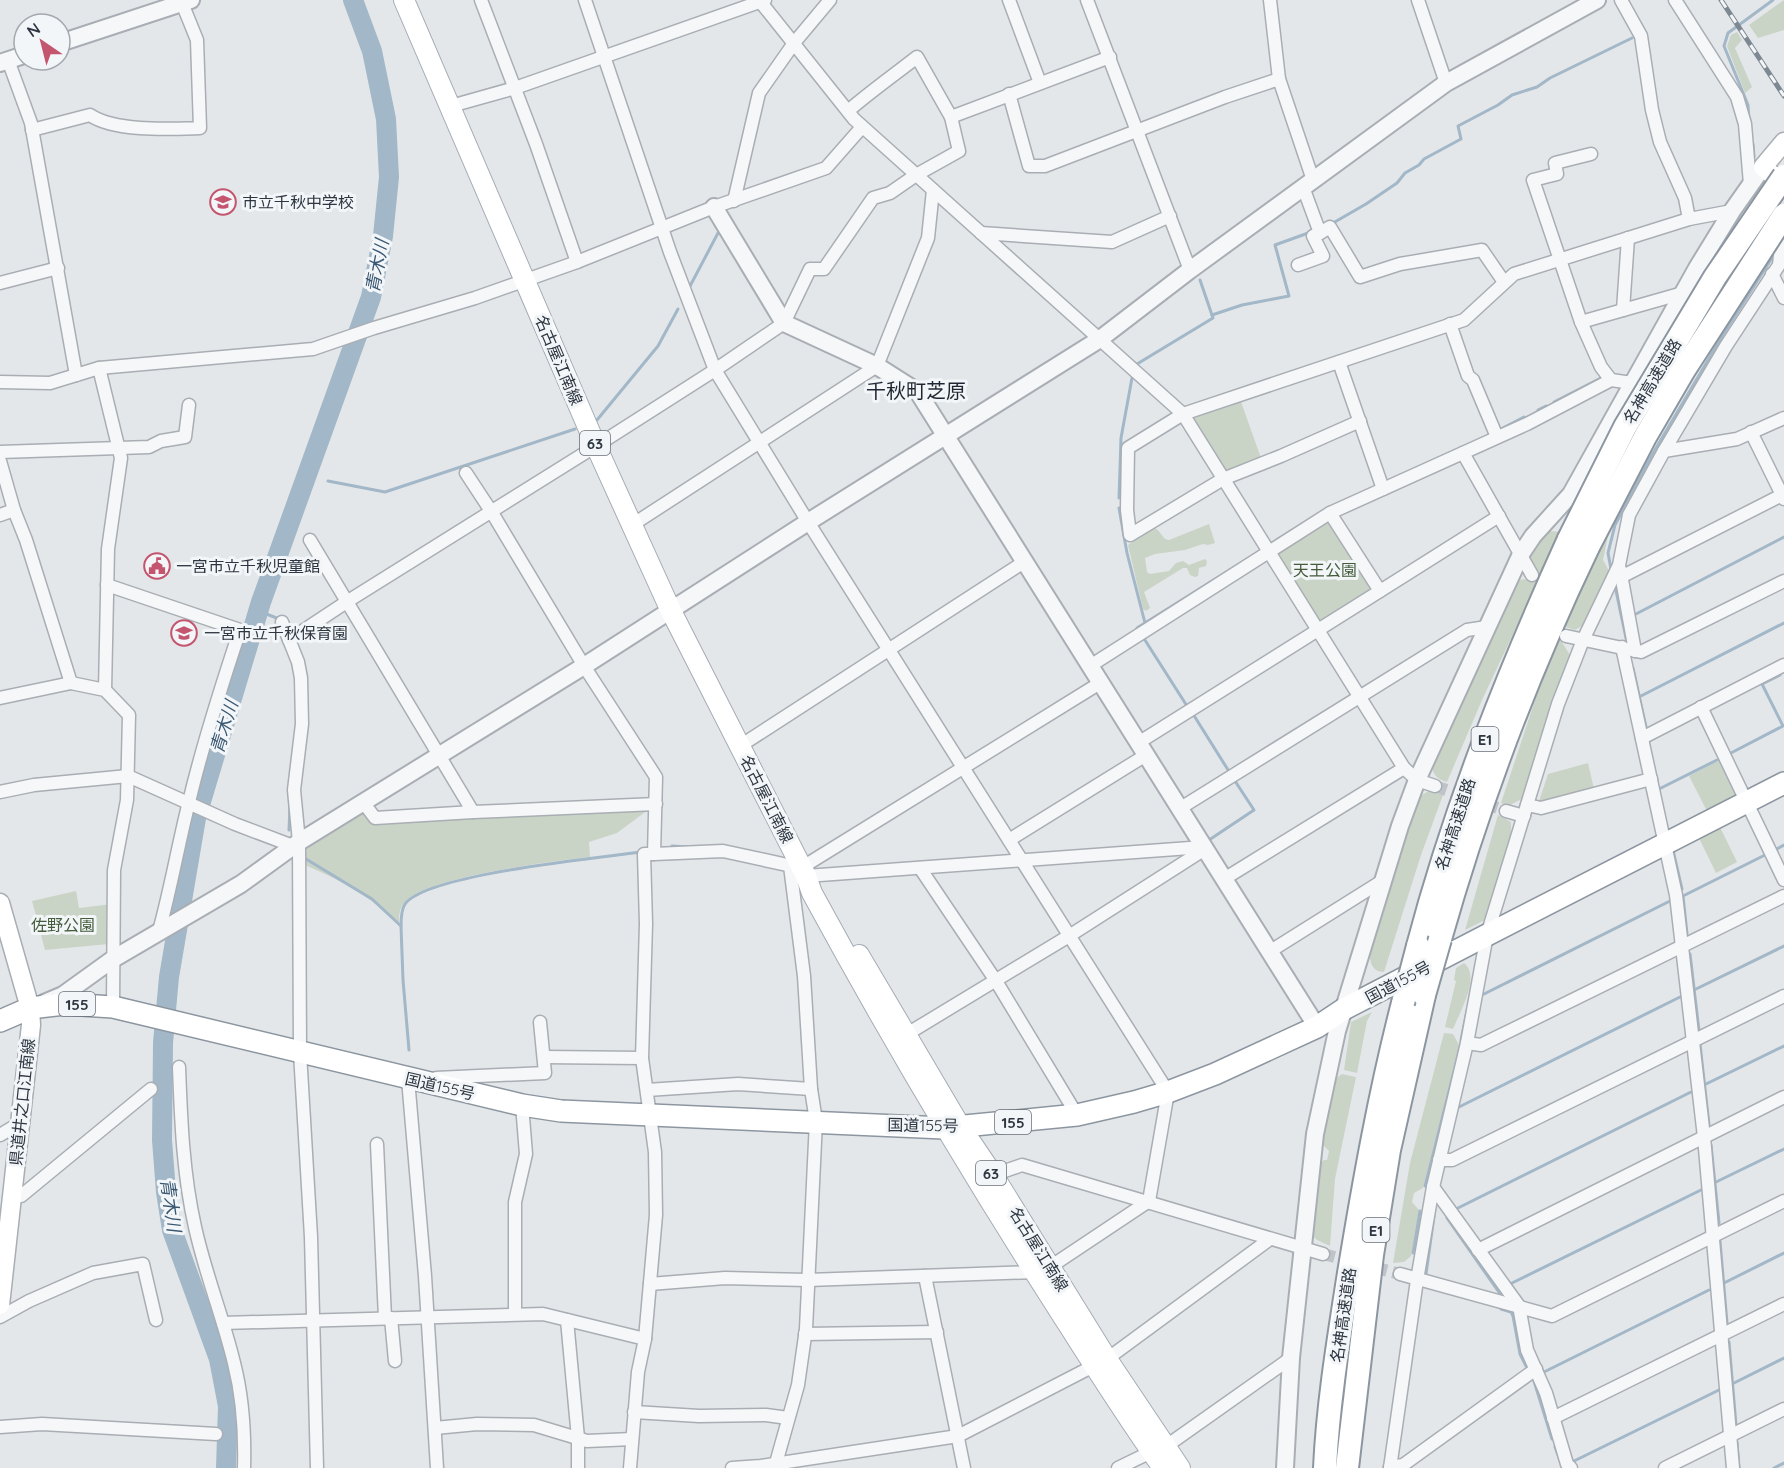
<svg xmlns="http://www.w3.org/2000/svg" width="1784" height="1468" viewBox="0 0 1784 1468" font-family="Quicksand,'Noto Sans JP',sans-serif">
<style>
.green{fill:#cad4c6}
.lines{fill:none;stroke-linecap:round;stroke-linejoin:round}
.stream{stroke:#a2b7c7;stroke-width:3}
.river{stroke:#a2b7c7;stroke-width:20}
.minor-tunnel{stroke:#bfc4c8;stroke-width:12;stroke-dasharray:12 6;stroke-linecap:butt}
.minor-casing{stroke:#a9aeb4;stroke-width:15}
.tertiary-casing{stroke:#a9aeb4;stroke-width:20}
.secondary-casing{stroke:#a9aeb4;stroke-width:21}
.primary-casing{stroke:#a4acb5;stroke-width:22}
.trunk-casing{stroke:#8c96a0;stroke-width:24}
.motorway-casing{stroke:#8c96a0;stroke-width:26}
.minor{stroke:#f6f7f9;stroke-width:12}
.tertiary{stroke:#f6f7f9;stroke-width:16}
.secondary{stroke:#fff;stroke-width:18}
.primary{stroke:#fff;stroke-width:20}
.trunk{stroke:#fff;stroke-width:21}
.motorway{stroke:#fff;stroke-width:22}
.rail-casing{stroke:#7e8893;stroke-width:5}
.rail{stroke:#f3f6f8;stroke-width:3;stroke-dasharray:9;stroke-linecap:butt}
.motorway-bridge-casing{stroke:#8c96a0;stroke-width:26;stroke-linecap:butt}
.motorway-bridge{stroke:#fff;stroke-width:22}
.labels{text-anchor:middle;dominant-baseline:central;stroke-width:6;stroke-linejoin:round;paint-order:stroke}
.shield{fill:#f3f6f8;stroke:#687078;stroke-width:1.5}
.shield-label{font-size:15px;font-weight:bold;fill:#2d3641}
.poi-label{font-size:16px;fill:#2d3641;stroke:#f3f6f8;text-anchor:start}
.street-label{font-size:16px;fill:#2d3641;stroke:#f3f6f8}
.park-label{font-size:16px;fill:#445c3b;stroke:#f3f6f8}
.water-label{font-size:18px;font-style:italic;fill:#3a5872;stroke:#f3f6f8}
.quarter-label{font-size:20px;fill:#1f2732;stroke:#f3f6f8}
</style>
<rect width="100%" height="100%" fill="#e4e7ea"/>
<!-- green -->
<g class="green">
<polygon points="1784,0 1784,30 1758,38 1749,25"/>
<polygon points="1737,32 1742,40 1735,48 1752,87 1745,93 1727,46 1731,35"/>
<polygon points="1240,399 1261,458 1229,471 1225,470 1192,418 1195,414"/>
<polygon points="1328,521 1331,523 1371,585 1370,590 1322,620 1319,620 1278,555 1281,549"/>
<polygon points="1209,524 1215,543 1208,545 1203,544 1185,550 1155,554 1145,558 1147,572 1150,574 1169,571 1176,563 1183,561 1189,565 1205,559 1207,561 1206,566 1199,568 1198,576 1195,577 1190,575 1187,568 1183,568 1144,592 1150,608 1146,611 1143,609 1128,545 1154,528 1157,529 1165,539 1169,540"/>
<path d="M1549,531L1561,532L1482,700L1447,782C1437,779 1434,776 1431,765L1517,581L1524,579L1529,581L1534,571C1523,557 1535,546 1543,533Z"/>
<polygon points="1609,531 1603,560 1609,571 1585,624 1575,630 1563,626"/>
<polygon points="1558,636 1570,655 1524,798 1508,806 1501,803 1545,670"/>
<polygon points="1720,760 1738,797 1708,813 1689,776"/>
<polygon points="1588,763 1594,789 1538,804 1548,774"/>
<path d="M1429,791L1443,795L1421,855L1384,972C1371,972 1370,961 1369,950L1418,797Z"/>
<path d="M363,802L376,818L656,804L617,833L589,842L590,857C554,861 424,877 404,903C399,909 399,917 399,925C371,896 339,879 302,864L293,846Z"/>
<polygon points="1498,815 1511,822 1511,838 1487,919 1465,930"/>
<polygon points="1719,825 1737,862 1716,873 1698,836"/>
<polygon points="76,891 79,908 112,904 109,944 45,950 32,901"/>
<path d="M1464,963C1481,976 1460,1012 1453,1029L1445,1027L1456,981L1454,980L1456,968Z"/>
<polygon points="1372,1012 1367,1021 1357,1073 1344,1070 1351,1022"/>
<polygon points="1444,1033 1453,1034 1459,1045 1423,1188 1414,1193 1412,1202 1419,1210 1411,1256 1404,1262 1393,1263 1410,1163"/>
<polygon points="1342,1074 1356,1077 1335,1179 1330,1246 1317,1240 1312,1235 1318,1165 1324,1160 1327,1160 1329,1151 1321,1143 1332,1081"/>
</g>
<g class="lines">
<!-- stream -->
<g class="stream">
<polyline points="1749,120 1748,105 1724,46 1728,33 1773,0"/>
<polyline points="1753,144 1754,156"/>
<polyline points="1333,223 1366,204 1397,183 1405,173 1419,165 1424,159 1461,139 1458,126 1498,105 1512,95 1537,87 1550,78 1632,38"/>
<polyline points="689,288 718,233"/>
<polyline points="1212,315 1242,305 1289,296 1275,245 1311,232"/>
<polyline points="1137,364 1213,318 1200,280"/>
<polyline points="1554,402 1601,378"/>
<polyline points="1538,410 1546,406"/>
<polyline points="597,420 658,346 678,309"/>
<polyline points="1499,430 1524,417"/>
<polyline points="328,481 385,492 575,429"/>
<polyline points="1119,498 1121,438 1132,378"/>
<polyline points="1119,508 1127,553 1145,623"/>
<polyline points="1611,569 1608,553 1615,525 1652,455 1724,333 1772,258 1770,255"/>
<polyline points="1615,586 1627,643"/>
<polyline points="259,611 279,619"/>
<polyline points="1634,615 1784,537"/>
<polyline points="1138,629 1137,628 1257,553"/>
<polyline points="1143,637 1187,706"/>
<polyline points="1633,668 1646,727"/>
<polyline points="1639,697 1784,623"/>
<polyline points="1193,714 1230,773"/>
<polyline points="1729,754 1783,726 1762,684 1780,675"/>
<polyline points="1659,789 1717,760"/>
<polyline points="289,830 290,805"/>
<polyline points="1210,842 1209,840 1254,810 1235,781"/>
<polyline points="672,846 689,847"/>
<polyline points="1673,850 1682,889"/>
<polyline points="1775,850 1784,845"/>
<polyline points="306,859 372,899 401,926 403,980 409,1050"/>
<path d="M401,926C401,919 401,910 405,904C427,874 599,858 641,852"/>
<polyline points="1687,934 1683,896 1765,855"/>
<polyline points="1690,954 1699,1031"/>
<polyline points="1694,990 1784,946"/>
<polyline points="1484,994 1670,901"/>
<polyline points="1461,1040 1467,1011"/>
<polyline points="1700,1044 1709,1125"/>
<polyline points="1704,1085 1784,1046"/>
<polyline points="1459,1107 1680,997"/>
<polyline points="1711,1145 1719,1223"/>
<polyline points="1716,1182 1784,1149"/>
<polyline points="1425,1186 1460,1047"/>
<polyline points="1456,1209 1691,1092"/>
<polyline points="1447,1218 1503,1298"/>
<polyline points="1720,1241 1727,1323"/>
<polyline points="1413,1253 1420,1211"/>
<polyline points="1426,1274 1434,1216"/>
<polyline points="1724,1283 1784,1253"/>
<polyline points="1508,1285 1703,1189"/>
<polyline points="1501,1309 1511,1312 1513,1316 1520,1354 1526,1366"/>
<polyline points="1729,1342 1736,1425"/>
<polyline points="1542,1373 1709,1290"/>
<polyline points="1533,1378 1552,1439"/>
<polyline points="1732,1384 1784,1358"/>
<polyline points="1737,1442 1739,1468"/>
<polyline points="1555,1447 1563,1468"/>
<polyline points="1572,1462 1719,1390"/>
<polyline points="1774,1468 1784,1463"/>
</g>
<!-- river -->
<polyline class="river" points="226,1468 228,1406 219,1359 172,1230 166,1192 162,1140 163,1043 169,977 196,818 261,602 371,297 383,236 389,177 386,119 372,51 353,0"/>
<!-- minor-tunnel -->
<g class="minor-tunnel">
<polyline points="1435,786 1506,811"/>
<polyline points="1323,1254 1400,1274"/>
</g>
<!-- minor casing -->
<g class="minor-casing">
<g id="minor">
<polyline points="481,0 536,144 577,262"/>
<polyline points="585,0 670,252 715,370 808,522 1168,1092 1149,1201 1050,1267"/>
<polyline points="759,0 854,119 1183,414 1404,768 1417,780 1435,786"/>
<polyline points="1009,0 1040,83"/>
<polyline points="1087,0 1190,270"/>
<polyline points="1270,0 1279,79 1313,180"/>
<polyline points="1418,0 1446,83"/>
<polyline points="1621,0 1641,36 1652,110 1660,142 1685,198 1689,219"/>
<polyline points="1675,0 1737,97 1745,124 1750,184"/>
<polyline points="8,60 31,123 76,375"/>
<polyline points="1009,94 1029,166 1045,166 1225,97 1279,79"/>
<polyline points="451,106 515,88 765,0"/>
<polyline points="951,117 1110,57"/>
<path d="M32,130L90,115C115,132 170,129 200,128L197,40L182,3"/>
<polyline points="1591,154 1555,163 1557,174 1533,180 1581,322 1601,367 1611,380"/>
<polyline points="1303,187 1320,233 1330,227 1360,277 1400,264 1482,250 1504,282"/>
<polyline points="734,201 759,93 794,43 830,0"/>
<polyline points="981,233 1112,242 1170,216"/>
<polyline points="1298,265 1323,256 1313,236 1320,233"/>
<polyline points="1772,274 1784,298"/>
<polyline points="0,283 58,268"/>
<polyline points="1623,310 1628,238"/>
<polyline points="1581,322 1683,293"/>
<polyline points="1450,324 1468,376 1473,380 1497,437"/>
<polyline points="1339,362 1383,489"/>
<polyline points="99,368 121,458 108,549 105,690"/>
<polyline points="0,382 50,383 99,368 313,349 374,328 475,298 577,262 714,207 826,168 862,127"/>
<polyline points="1360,421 1281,456 1223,479 1130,535 1127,510 1128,448 1183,414 1464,320 1514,274 1689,219 1732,211"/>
<polyline points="1751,432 1784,499"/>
<polyline points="1664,451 1737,439 1784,418"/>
<polyline points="0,452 149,447 161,441 185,437 189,405"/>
<polyline points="1463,453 1532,575"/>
<polyline points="0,461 14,510 26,540 71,683"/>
<polyline points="466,473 491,511 584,666 656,777 654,854 644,854 646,924 642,1058 655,1152 656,1215 645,1339 638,1372 630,1468"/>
<polyline points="0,515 14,510"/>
<polyline points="632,525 877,366 928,238 933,190"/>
<polyline points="310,540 473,812"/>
<polyline points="1620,569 1635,651"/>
<polyline points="1621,577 1782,495"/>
<path d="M107,585L240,630C221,687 203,743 189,802C178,845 171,888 159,931"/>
<polyline points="1380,591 1499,516"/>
<polyline points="282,622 298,662 301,678 302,724 294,790 299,842 300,1053 311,1237 317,1468"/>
<polyline points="1566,636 1641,652 1784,581"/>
<path d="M289,640L348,601L596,446L715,370L784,323L810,269H824L873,198L890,193L916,175L959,151L951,117L917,57C894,75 870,92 848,111"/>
<polyline points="1622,647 1676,895 1704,1137 1733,1468"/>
<polyline points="1090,666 1330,513 1527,424 1611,380 1632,383"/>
<polyline points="0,698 71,683 105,690 129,715 127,800 114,870 113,1007"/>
<polyline points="1701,707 1784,880"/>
<polyline points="1642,738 1784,665"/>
<polyline points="1138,743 1380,591 1330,513"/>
<polyline points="740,746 1024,562"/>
<polyline points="0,792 34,785 128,776 235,824 293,846"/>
<polyline points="363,802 375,818 473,812 656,804"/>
<polyline points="1527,805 1541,808 1651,779"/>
<polyline points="1179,809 1467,630 1487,627"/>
<polyline points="1506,811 1524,816"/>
<polyline points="1009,840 1146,755"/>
<polyline points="654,854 723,851 801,868 1100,683"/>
<polyline points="920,868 996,981 1077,1115"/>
<polyline points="806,876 1190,848 1205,849"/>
<polyline points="1224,879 1404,768"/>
<polyline points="1269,952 1382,881"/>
<polyline points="907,1034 1069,936 1205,849"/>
<polyline points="1467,1043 1481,1045 1784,896"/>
<polyline points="544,1057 642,1058"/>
<path d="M179,1067C181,1121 183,1174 195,1227C205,1273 223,1317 234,1363C243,1398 245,1433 244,1468"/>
<polyline points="412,1078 408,1079 425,1276 437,1468"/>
<polyline points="436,1078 545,1073 540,1022"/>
<polyline points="647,1090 738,1084 811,1089"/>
<polyline points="0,1135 20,1123"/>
<polyline points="377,1144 385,1318"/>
<polyline points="1439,1160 1452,1160 1784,996"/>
<polyline points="993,1175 1022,1165 1323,1254"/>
<polyline points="1433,1187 1519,1306 1527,1350 1546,1393 1567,1464 1571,1468"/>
<polyline points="12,1198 21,1196 151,1089"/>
<polyline points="1478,1250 1784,1097"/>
<polyline points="1400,1274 1552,1316 1784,1201"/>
<polyline points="925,1276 964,1468"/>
<polyline points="650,1284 725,1278 808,1280 1034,1272"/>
<polyline points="515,1314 515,1202 526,1154 522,1105"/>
<polyline points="0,1317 29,1301 93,1273 143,1264 156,1320"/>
<polyline points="391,1318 395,1361"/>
<polyline points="567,1320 578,1438 578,1468"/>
<polyline points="223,1323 543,1314 645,1339"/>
<polyline points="805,1334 937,1332"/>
<polyline points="634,1412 699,1416 766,1415 788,1418"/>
<polyline points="1553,1418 1784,1304"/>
<polyline points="0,1427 42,1424 216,1434"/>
<polyline points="435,1428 477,1424 534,1425 587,1441 632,1439"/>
<polyline points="1165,1447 1291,1358"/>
<polyline points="776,1463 798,1385 806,1329 816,1121 811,1089 804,976 790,866"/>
<polyline points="1390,1467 1403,1465 1536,1369"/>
<polyline points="732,1468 761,1466 958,1436 1107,1359 1270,1239"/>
<polyline points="1118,1468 1151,1452"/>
<polyline points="1390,1468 1417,1280 1433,1187 1467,1043 1487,935 1558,704 1583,640 1619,565 1629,515 1664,451 1726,346 1779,265 1781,246 1784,242"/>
<polyline points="1665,1468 1784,1409"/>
</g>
</g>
<!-- tertiary casing -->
<g class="tertiary-casing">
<g id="tertiary">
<polyline points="60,43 191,0"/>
<polyline points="0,63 24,55"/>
<polyline points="714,207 784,323 877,366 918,392 1317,1027"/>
<polyline points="44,1003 63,995 113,959 241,884 299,842 584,666 808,522 1100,339 1190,270 1446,83 1597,0"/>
<polyline points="1285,1468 1291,1358 1315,1134 1337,1031 1400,826 1417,780 1521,554 1533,536 1571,494 1697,268 1732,211 1763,167"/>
</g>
</g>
<!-- secondary casing -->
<g class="secondary-casing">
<g id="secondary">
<polyline points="1784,142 1763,167 1784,185"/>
<polyline points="0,903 30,1008 31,1025 0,1305"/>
</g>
</g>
<!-- primary casing -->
<g class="primary-casing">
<g id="primary">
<path d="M404,0L596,446L671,611L806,876L812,893C888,1033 969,1170 1055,1304C1090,1359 1125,1415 1163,1468"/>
<polyline points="859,955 960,1126 993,1175 1107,1359 1180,1468"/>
</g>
</g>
<!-- trunk casing -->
<g class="trunk-casing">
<polyline id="trunk" points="0,1021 30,1008 65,1004 113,1007 522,1105 561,1111 944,1128 1077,1115 1134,1102 1168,1092 1215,1074 1317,1027 1344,1009 1487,935 1784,783"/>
</g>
<!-- motorway casing -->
<g class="motorway-casing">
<g id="motorway">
<path d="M1440,939C1478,805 1527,674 1588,547"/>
<path d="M1418,946C1455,806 1509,671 1569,539"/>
<path d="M1325,1468C1328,1403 1339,1337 1349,1273C1364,1182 1380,1092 1403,1003"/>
<polyline points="1347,1468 1372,1255 1389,1150 1424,995"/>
</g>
</g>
<!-- minor -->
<use href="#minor" class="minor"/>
<!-- tertiary -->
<use href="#tertiary" class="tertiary"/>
<!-- secondary -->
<use href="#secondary" class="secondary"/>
<!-- primary -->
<use href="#primary" class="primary"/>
<!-- trunk -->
<use href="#trunk" class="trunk"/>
<!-- motorway -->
<use href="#motorway" class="motorway"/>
<!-- rail casing -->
<g class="rail-casing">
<polyline id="rail" points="1721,0 1784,96"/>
</g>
<!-- rail -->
<use href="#rail" class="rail"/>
<!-- motorway-bridge casing -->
<g class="motorway-bridge-casing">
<g id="motorway-bridge">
<polyline points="1569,539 1625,427 1715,277 1784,176"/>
<polyline points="1588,547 1645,437 1684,370 1784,215"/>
<polyline points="1424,995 1440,939"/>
<polyline points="1403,1003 1418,946"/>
</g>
</g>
<!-- motorway-bridge -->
<use href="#motorway-bridge" class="motorway-bridge"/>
</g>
<!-- icons -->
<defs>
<g id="school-ring" transform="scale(1.35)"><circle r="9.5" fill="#f3f6f8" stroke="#c4556e" stroke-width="1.5"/><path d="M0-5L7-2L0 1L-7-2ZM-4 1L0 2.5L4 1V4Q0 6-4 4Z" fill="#c4556e"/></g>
<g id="civic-ring" transform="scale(1.35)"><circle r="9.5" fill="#f3f6f8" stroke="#c4556e" stroke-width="1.5"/><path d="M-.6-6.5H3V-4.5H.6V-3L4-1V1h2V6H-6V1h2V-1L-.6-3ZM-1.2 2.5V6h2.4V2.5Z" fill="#c4556e"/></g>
</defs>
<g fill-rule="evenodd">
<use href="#school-ring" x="223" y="202"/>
<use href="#civic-ring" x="157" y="566"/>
<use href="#school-ring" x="184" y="633"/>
</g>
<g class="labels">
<!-- shield labels -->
<g class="shield">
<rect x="580" y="431" width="30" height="24" rx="4.5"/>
<rect x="1471.5" y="727" width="27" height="24" rx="4.5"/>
<rect x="59" y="992" width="36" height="24" rx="4.5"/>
<rect x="995" y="1110" width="36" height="24" rx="4.5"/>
<rect x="976" y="1161" width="30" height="24" rx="4.5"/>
<rect x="1362.5" y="1218" width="27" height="24" rx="4.5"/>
</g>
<g class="shield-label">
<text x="595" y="443">63</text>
<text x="1485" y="739">E1</text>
<text x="77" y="1004">155</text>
<text x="1013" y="1122">155</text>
<text x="991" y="1173">63</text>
<text x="1376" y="1230">E1</text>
</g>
<!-- poi labels -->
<g class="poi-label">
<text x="242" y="202">市立千秋中学校</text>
<text x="176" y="566">一宮市立千秋児童館</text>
<text x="204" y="633">一宮市立千秋保育園</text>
</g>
<!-- street labels -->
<g class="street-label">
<text transform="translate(559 360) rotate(67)">名古屋江南線</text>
<text transform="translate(1652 381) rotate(-59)">名神高速道路</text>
<text transform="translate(767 799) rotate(63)">名古屋江南線</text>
<text transform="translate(1455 824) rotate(-72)">名神高速道路</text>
<text transform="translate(1398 982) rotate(-28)">国道155号</text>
<text transform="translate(440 1086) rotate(13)">国道155号</text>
<text transform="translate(22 1102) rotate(-84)">県道井之口江南線</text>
<text transform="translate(923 1125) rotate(1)">国道155号</text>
<text transform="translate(1039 1249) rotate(58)">名古屋江南線</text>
<text transform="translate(1343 1315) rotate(-82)">名神高速道路</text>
</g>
<!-- park labels -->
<g class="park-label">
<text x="1325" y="570">天王公園</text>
<text x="63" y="925">佐野公園</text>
</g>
<!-- water labels -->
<g class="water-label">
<text transform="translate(377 266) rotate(-79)">青木川</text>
<text transform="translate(224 727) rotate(-73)">青木川</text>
<text transform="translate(171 1205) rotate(82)">青木川</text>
</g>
<!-- quarter labels -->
<g class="quarter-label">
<text x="916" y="390">千秋町芝原</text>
</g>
</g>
<!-- north arrow -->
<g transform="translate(42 42) rotate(325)"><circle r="28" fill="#f3f6f8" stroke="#a4a9af" stroke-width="1.5"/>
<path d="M0-4.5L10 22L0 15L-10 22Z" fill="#c4556e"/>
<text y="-9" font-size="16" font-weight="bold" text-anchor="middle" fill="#2d3641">N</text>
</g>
</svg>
